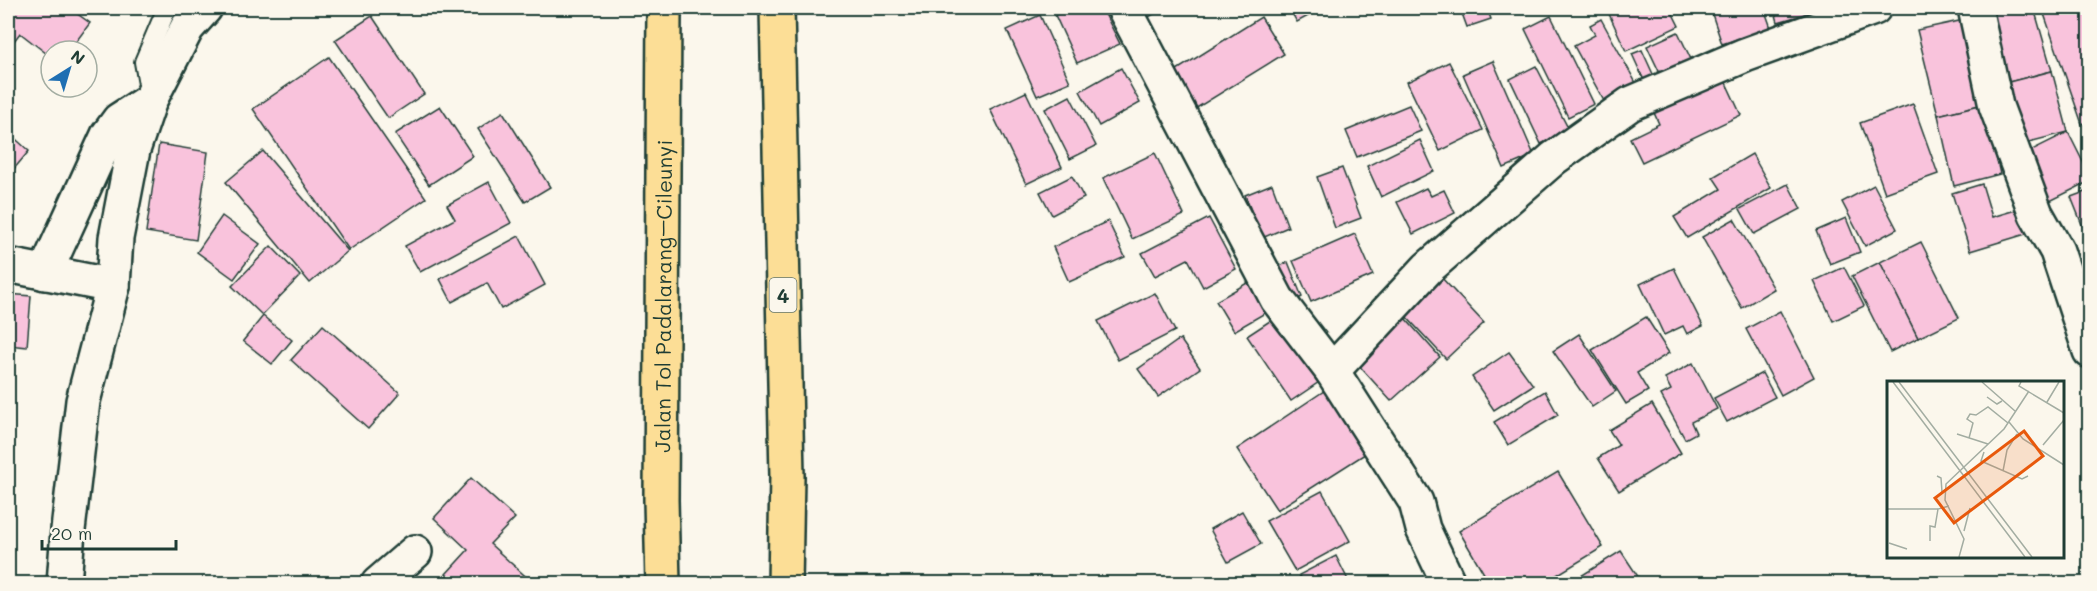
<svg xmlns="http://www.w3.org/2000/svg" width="2097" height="591" viewBox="0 0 2097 591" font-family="Mali,sans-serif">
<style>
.building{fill:#f9c3dc;stroke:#1f3d34;stroke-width:1.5}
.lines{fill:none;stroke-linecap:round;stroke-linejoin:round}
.lane-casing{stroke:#1f3d34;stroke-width:22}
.street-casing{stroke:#1f3d34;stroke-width:38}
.secondary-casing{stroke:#1f3d34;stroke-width:38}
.highway-casing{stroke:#1f3d34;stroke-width:38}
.lane{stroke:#fbf7ec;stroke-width:18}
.street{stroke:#fbf7ec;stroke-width:33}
.secondary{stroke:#fbf7ec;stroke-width:33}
.highway{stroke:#fcde96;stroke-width:33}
.labels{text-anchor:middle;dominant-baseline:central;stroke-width:6;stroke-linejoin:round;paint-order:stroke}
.shield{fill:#fbf7ec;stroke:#61756b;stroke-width:1.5}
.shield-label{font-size:20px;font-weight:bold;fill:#1f3d34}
.street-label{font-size:21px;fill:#1f3d34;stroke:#fbf7ec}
.inset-road{fill:none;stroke:#a3ada2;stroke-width:1.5}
.view{fill:#e8590c;fill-opacity:0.15;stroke:#e8590c;stroke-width:3}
.inset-edge{fill:none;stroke:#1f3d34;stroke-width:3}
</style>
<rect width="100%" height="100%" fill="#fbf7ec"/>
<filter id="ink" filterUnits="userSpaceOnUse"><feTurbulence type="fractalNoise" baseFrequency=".0167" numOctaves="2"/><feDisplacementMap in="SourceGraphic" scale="12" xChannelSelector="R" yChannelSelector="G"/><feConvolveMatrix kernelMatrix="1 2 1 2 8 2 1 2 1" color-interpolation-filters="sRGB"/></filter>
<g filter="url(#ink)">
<!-- building -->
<g class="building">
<polygon points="8,8 69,8 90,23 69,51 51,51 51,57 20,33 8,49"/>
<polygon points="1070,8 1102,8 1120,44 1077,63 1055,15"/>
<polygon points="1136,8 1165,8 1143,20"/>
<polygon points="1289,8 1323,8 1297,22"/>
<polygon points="1460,8 1487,8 1491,19 1467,27"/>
<polygon points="1623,8 1670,8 1679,26 1626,51 1609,14"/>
<polygon points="1710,8 1764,8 1771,28 1722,44"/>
<polygon points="1774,8 1826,8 1778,22"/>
<polygon points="1981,8 2034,8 2052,71 2001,84"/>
<polygon points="2042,8 2090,8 2090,121 2082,124"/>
<polygon points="1040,15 1070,82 1037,96 1007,30"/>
<polygon points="372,16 424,94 388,118 335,40"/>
<polygon points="1551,16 1594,104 1568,117 1525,29"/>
<polygon points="1261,17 1284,54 1195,109 1172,73"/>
<polygon points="1601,19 1642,94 1610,112 1574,46 1595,35 1590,25"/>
<polygon points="1964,20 1984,104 1938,115 1917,30"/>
<polygon points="1678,32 1697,72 1666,86 1647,46"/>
<polygon points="1642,50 1658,85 1648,89 1632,54"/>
<polygon points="329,57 426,198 349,250 253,109"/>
<polygon points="1493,61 1534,155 1504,168 1463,74"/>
<polygon points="1449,62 1483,130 1440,151 1407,82"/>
<polygon points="1536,66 1569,130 1541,144 1510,79"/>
<polygon points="1121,68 1140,103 1099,126 1080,91"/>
<polygon points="2052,71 2068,132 2017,145 2001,84"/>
<polygon points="1721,72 1741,115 1642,162 1630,138 1659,124 1651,106"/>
<polygon points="1026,92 1062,167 1026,184 990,109"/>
<polygon points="1070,96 1096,146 1070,159 1045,109"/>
<polygon points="1913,104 1938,174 1885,193 1860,123"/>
<polygon points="1984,104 2000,174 1954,186 1938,115"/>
<polygon points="1409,105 1421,131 1357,157 1346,131"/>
<polygon points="440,106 473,156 429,185 395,134"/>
<polygon points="503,112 550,187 525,202 478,129"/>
<polygon points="8,132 29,151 8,176"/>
<polygon points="2068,132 2090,176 2090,181 2046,203 2022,155"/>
<polygon points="1420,140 1434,171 1381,197 1367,166"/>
<polygon points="159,144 208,152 196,240 146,232"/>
<polygon points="263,151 348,251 310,283 226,182"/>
<polygon points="1155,153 1184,215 1132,239 1103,178"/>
<polygon points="1752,154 1771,188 1687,238 1674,217 1721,189 1713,177"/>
<polygon points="1342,168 1361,218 1335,228 1317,177"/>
<polygon points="1072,176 1084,198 1052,215 1040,192"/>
<polygon points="489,182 511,223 420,272 405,246 455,219 447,205"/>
<polygon points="1272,184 1288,227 1262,238 1245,195"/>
<polygon points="1788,184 1801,209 1754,234 1740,209"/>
<polygon points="1982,184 1992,217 2019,209 2026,234 1970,251 1952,193"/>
<polygon points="1874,185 1897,229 1865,246 1842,202"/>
<polygon points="1426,188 1431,196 1444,190 1455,213 1413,234 1397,202"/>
<polygon points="2090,190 2090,225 2083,227 2071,197"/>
<polygon points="222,216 260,244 234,279 197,252"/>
<polygon points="1209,218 1236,269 1203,287 1188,259 1155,276 1142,253"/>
<polygon points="1846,218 1860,252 1830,264 1816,231"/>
<polygon points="1734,219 1774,289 1742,308 1702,237"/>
<polygon points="1108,221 1125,257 1069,282 1053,247"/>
<polygon points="1355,234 1373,275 1311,302 1293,261"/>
<polygon points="519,236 545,285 501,309 487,283 452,302 440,279"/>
<polygon points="1921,242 1959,318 1918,338 1880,262"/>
<polygon points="271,246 300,276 262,315 232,286"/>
<polygon points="1288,262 1302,297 1289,303 1272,270"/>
<polygon points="1880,262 1918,338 1890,352 1852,276"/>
<polygon points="1844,267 1864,306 1833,321 1814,281"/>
<polygon points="1674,268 1703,326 1687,334 1683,326 1664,335 1640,284"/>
<polygon points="1440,276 1484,323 1446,359 1401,311"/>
<polygon points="1254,279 1272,309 1234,331 1216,301"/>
<polygon points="1155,293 1175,331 1118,360 1098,321"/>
<polygon points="8,294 31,296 27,347 8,345"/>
<polygon points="1780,311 1814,377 1781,395 1746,329"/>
<polygon points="1279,315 1322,380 1291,401 1247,336"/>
<polygon points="263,316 292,340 272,364 243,341"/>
<polygon points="1403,316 1440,357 1391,401 1354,360"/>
<polygon points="1646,317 1669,353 1637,373 1648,391 1626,404 1592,350"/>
<polygon points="323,325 400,393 368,429 291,360"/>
<polygon points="1579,334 1616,391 1592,407 1553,351"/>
<polygon points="1180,339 1200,368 1158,397 1138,369"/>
<polygon points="1509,352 1533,385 1494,410 1472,377"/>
<polygon points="1693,363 1717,409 1691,422 1696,433 1685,439 1661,395 1671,390 1665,378"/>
<polygon points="1762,373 1775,397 1727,422 1714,398"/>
<polygon points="1333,385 1376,447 1277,510 1237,449"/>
<polygon points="1545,391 1558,415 1508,445 1494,422"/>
<polygon points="1652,404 1681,453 1619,491 1598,458 1619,445 1609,430"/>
<polygon points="1558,472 1603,547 1542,584 1490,584 1459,531"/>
<polygon points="471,478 515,518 490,544 534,584 456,584 446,574 468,550 434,518"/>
<polygon points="1322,491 1350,541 1295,571 1266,521"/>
<polygon points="1242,511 1261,544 1228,562 1210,529"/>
<polygon points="1621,551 1639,578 1631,584 1568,584"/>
<polygon points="1336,556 1350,584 1303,584 1299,575"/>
</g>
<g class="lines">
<!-- lane casing -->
<g class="lane-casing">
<polyline id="lane" points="150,95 144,62 167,8"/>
</g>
<!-- street casing -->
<g class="street-casing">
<g id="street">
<polyline points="1124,8 1277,299 1332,371 1416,502 1423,529 1449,584"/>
<polyline points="1975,8 1996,106 2036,214 2057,251 2090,351"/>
<polyline points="8,265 113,286"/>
<polyline points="45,273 108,135 119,120 150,100"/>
<polyline points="1332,371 1428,268 1554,158 1630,104 1745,55 1874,8"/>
<polyline points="378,584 415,552"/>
</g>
</g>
<!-- secondary casing -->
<g class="secondary-casing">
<polyline id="secondary" points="64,584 68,530 83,401 113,286 116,238 133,150 150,100 187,28 205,8"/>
</g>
<!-- highway casing -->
<g class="highway-casing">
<g id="highway">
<polyline points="777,8 787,476 785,584"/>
<path id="s1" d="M663,584L661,500L664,8"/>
</g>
</g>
<!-- lane -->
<use href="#lane" class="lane"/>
<!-- street -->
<use href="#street" class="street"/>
<!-- secondary -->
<use href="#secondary" class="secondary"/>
<!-- highway -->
<use href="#highway" class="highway"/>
</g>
</g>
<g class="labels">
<!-- shield labels -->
<rect class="shield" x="769.5" y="278" width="27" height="34" rx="4.5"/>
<g class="shield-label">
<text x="783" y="295">4</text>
</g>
<!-- street labels -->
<g class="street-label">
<text stroke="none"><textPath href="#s1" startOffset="288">Jalan Tol Padalarang–Cileunyi</textPath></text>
</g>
</g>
<!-- overview -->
<g transform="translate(1887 381)">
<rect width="177" height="177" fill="#fbf7ec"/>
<path class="inset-road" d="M6,1L138,176M12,1L145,176M95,1L128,30M134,1L132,5L177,32M100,16L110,23L115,20M160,21L172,1M122,41L136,58L177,84M70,53L101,63M82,57L86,42L80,38L83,33L89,34L101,26L121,42M156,64L177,39M97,71L94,80L135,98L141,95M116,90L120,69L130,53M50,95L54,97L55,111M0,128H51M77,150L83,127M0,154V173M43,160V145L48,146L51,128L62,125M2,162L20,168M72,176L77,158L58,119L59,103L117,48L142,10"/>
<path class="view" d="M137,50L156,75L67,142L48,117Z"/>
<rect width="177" height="177" class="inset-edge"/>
</g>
<!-- margin -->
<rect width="2097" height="591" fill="none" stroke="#fbf7ec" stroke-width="30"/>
<rect x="15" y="15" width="2067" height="561" fill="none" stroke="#1f3d34" stroke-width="2" filter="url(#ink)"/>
<!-- north arrow -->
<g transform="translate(69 69) rotate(37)"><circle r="28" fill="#fbf7ec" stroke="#a3ada2" stroke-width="1.5"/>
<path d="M0-4.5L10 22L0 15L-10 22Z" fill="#1f6fb2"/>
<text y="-9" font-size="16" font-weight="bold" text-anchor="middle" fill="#1f3d34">N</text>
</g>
<!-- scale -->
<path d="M42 540v9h134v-9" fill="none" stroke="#1f3d34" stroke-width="3"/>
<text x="51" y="540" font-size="18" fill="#1f3d34" stroke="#fbf7ec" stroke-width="4.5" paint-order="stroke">20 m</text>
</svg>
